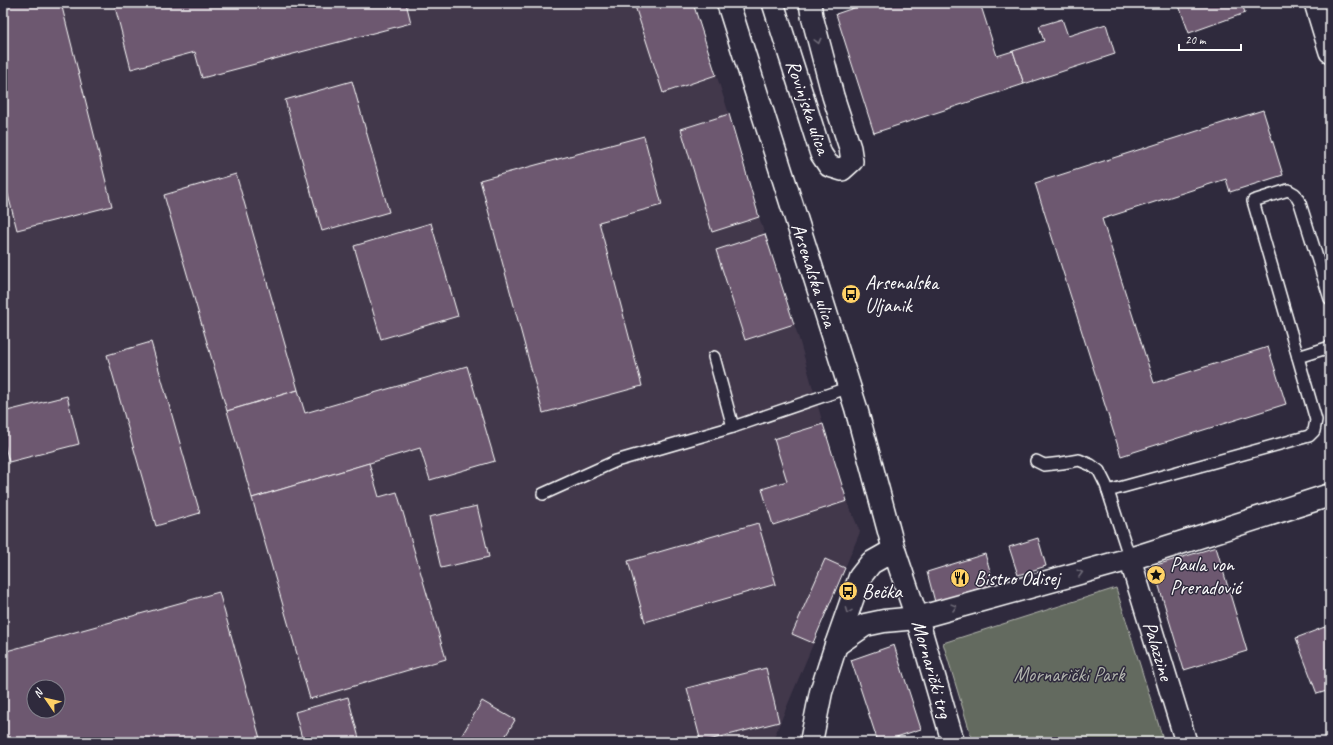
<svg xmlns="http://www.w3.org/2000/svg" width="1333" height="745" viewBox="0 0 1333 745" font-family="Caveat,sans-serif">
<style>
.built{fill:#42384c;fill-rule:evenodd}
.green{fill:#646b5e;stroke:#b2b5ae}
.building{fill:#6d586f;stroke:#fff;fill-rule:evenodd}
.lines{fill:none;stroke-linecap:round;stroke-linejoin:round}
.service-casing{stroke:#fff;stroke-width:14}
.minor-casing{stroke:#fff;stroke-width:24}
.secondary-casing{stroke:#fff;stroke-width:25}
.service{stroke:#2f2a3d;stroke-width:11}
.minor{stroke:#2f2a3d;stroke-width:21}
.secondary{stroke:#2f2a3d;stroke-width:22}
.oneway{stroke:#6d6a77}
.labels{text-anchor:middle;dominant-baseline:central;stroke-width:3;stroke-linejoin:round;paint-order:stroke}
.street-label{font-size:20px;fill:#fff;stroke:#2f2a3d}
.poi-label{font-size:20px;fill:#fff;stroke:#2f2a3d;text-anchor:start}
.park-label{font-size:20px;fill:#b2b5ae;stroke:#2f2a3d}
</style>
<rect width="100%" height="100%" fill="#2f2a3d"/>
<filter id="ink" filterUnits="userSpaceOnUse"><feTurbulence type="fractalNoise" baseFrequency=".025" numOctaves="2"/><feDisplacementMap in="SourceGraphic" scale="8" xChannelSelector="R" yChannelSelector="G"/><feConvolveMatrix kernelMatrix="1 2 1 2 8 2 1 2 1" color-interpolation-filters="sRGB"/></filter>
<g filter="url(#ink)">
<!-- built -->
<path class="built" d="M3,3H693L729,114L759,217L799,339L823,424L847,501L860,532L772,742H3ZM34,687H58V711H34Z"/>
<!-- green -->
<polygon class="green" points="1116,588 1164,742 973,742 943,643"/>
<!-- building -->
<g class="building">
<polygon points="3,3 61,3 112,206 17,230 3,175"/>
<polygon points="114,3 406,3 411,23 202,78 195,52 131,69"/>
<polygon points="634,3 693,3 716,75 663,93"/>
<polygon points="868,3 980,3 997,56 1013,51 1024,84 874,133 836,14"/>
<polygon points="1178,3 1242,3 1245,13 1189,33"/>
<polygon points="1062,19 1068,36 1106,24 1115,54 1024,84 1013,51 1044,41 1039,26"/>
<polygon points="352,81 389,212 322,231 285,100"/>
<polygon points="1263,110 1283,175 1230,192 1226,179 1102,219 1154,383 1268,347 1286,404 1121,456 1035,183"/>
<polygon points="729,114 759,217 712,232 681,129"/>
<polygon points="644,136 662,205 599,222 642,386 543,413 480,180"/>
<polygon points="236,174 298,390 227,411 164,195"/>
<polygon points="431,223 458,316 381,339 354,246"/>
<polygon points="765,234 794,324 745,340 716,250"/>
<polygon points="151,342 200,513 156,526 107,355"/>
<polygon points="467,366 495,461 430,480 420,448 252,498 227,411 298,390 305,413"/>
<polygon points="67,396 79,444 9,462 3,439 3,412"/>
<polygon points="823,424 847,501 773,525 762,489 787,481 774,439"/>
<polygon points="369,463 379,497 397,492 446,659 310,699 252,498"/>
<polygon points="477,506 489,557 441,568 429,517"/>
<polygon points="758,523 776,584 645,622 628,561"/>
<polygon points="1038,538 1046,566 1018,575 1009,547"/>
<polygon points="1216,547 1247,651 1184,670 1153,566"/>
<polygon points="985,554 994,584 935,602 927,572"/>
<polygon points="825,559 845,568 813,643 792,634"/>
<path d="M219,592L261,742H5L3,734V652ZM34,687H58V711H34Z"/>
<polygon points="1330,625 1330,690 1317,694 1296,638"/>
<polygon points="894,645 921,729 881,742 878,742 851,660"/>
<polygon points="766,668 779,722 701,742 687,688"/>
<polygon points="348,697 360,742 303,742 295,712"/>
<polygon points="482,701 515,720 502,742 458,742"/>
</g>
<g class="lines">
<!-- service casing -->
<g class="service-casing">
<g id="service">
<polyline points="714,357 733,427 850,387"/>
<polyline points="1298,357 1330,347"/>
<polyline points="1036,461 1044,465 1062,463 1079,460 1091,465 1099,471 1106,485 1130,559"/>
<polyline points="1108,491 1309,436 1314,431 1316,420 1253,201 1288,190 1295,194 1300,203 1330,299"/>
<polyline points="543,494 616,461 733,427"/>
</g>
</g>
<!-- minor casing -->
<g class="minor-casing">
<g id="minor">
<polyline points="773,3 821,154 829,166 842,170 852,161 850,148 833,96 812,16 810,3"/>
<polyline points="1315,3 1330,52"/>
<polyline points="1130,559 1186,742"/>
</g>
</g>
<!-- secondary casing -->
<g class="secondary-casing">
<g id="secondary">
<polyline points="728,3 856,408 894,550 917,618 953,742"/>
<polyline points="836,645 865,625 884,621 917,618 1130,559 1330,495"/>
<polyline points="811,742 821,692 836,645 860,577 871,563 894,550"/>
</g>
</g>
<!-- service -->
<use href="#service" class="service"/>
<!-- minor -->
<use href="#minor" class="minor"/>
<!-- secondary -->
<use href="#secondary" class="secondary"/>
</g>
<!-- one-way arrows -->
<defs><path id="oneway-chevron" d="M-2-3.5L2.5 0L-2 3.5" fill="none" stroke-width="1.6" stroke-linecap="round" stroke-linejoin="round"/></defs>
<g class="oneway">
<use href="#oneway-chevron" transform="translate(818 41) rotate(75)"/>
<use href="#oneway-chevron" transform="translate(1080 573) rotate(-15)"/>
<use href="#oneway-chevron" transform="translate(954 607) rotate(-15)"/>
<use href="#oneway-chevron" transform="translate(848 611) rotate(111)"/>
</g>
</g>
<!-- icons -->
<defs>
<g id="bus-disc" transform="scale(1)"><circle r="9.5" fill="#ffd166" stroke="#2f2a3d"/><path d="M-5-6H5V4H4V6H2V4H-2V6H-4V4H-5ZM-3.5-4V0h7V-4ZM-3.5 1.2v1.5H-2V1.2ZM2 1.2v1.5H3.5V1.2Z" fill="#111"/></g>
<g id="sight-disc" transform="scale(1)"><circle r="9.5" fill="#ffd166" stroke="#2f2a3d"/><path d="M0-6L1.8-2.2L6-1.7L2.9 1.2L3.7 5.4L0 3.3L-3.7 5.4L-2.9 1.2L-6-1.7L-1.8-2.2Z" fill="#111"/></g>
<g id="restaurant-disc" transform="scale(1)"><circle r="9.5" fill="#ffd166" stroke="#2f2a3d"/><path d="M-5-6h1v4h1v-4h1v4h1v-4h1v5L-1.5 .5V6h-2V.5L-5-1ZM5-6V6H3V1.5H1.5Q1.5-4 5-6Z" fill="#111"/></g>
</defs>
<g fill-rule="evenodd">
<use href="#bus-disc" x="851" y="294"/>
<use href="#sight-disc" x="1156" y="575"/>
<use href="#restaurant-disc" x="960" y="578"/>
<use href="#bus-disc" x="848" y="591"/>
</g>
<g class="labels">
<!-- street labels -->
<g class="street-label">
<text transform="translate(808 107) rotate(71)">Rovinjska ulica</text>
<text transform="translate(814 275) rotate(72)">Arsenalska ulica</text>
<text transform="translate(1158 651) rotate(73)">Palazzine</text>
<text transform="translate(932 669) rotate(74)">Mornarički trg</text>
</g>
<!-- poi labels -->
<g class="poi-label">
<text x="865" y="282">Arsenalska<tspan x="865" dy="23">Uljanik</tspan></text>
<text x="1170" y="564">Paula von<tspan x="1170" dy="23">Preradović</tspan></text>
<text x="974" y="578">Bistro Odisej</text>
<text x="862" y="591">Bečka</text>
</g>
<!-- park labels -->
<g class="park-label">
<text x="1069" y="674">Mornarički Park</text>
</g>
</g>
<!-- margin -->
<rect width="1333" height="745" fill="none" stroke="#2f2a3d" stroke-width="16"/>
<rect x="8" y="8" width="1317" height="729" fill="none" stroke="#fff" stroke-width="1.5" filter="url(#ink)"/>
<!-- north arrow -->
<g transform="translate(46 699) rotate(304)"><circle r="19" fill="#2f2a3d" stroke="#827f8b"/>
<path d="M0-3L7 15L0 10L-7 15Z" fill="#ffd166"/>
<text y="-6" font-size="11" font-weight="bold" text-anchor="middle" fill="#ffffff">N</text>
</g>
<!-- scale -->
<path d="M1179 44v6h62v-6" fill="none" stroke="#ffffff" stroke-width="2"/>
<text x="1185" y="44" font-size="12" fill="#ffffff" stroke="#2f2a3d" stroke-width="3" paint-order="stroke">20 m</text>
</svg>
